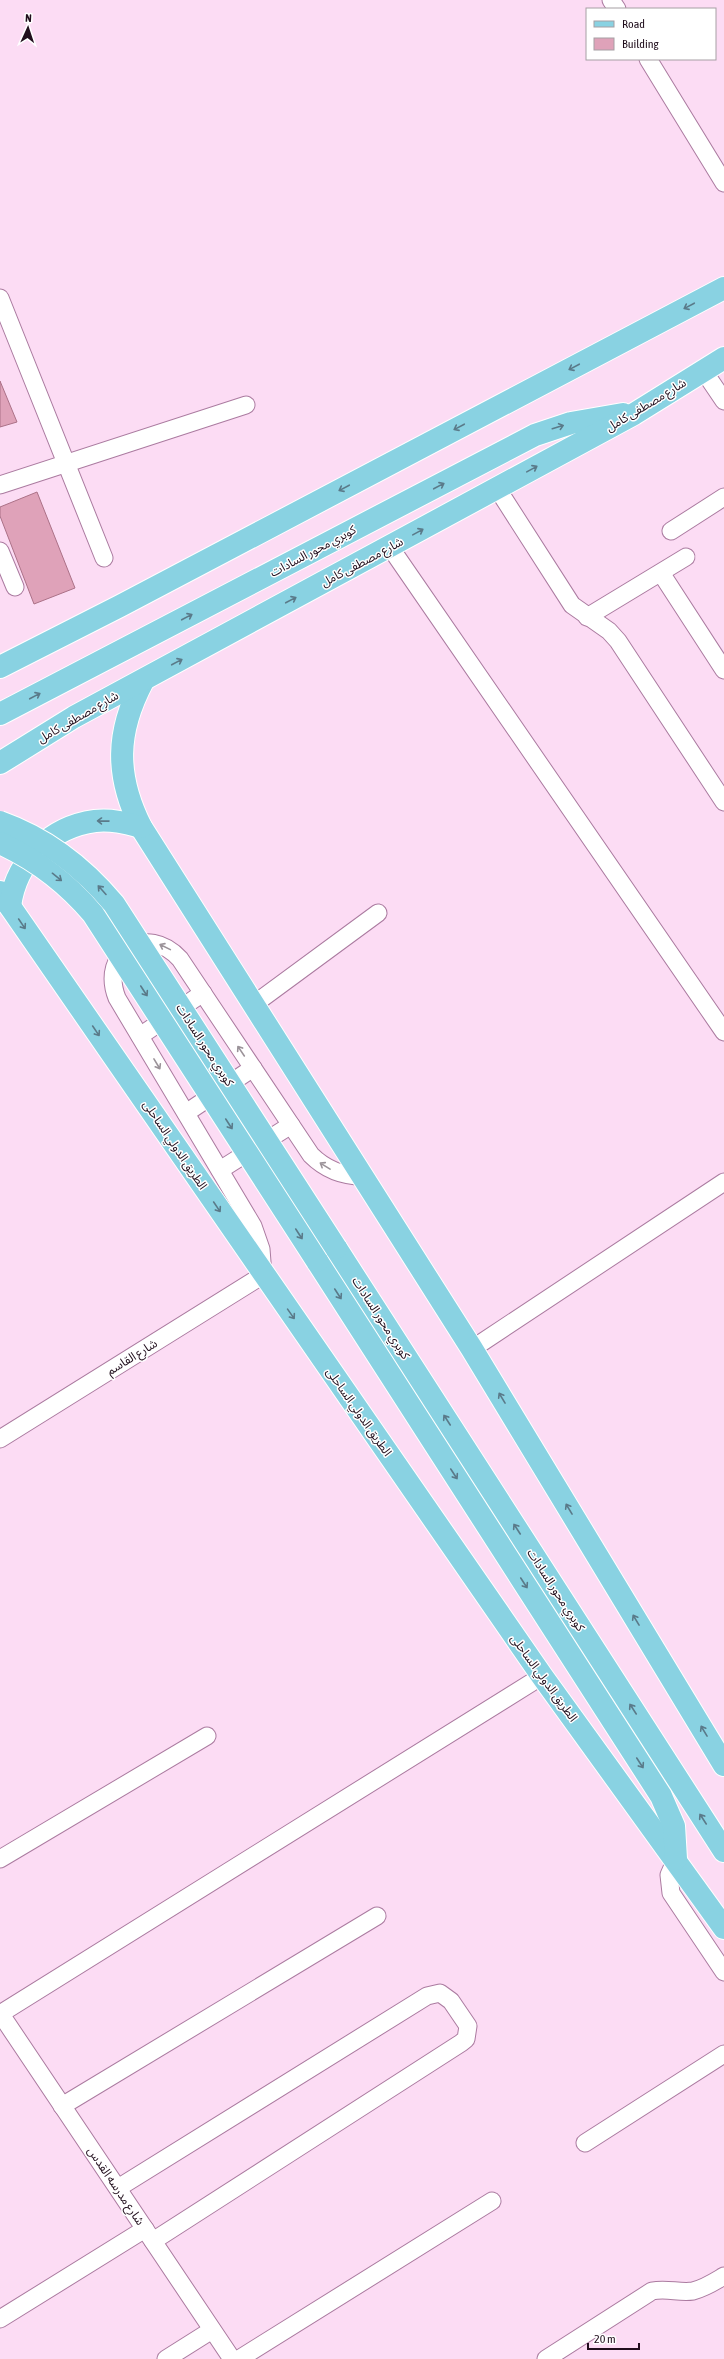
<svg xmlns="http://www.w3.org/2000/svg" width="724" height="2359" viewBox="0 0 724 2359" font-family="'Asap Condensed','Noto Sans Arabic',sans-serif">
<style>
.building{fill:#dfa2b9;stroke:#ab7187}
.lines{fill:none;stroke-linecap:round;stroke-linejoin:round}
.minor-casing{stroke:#ab7ba0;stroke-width:19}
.major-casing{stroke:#fff;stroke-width:24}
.minor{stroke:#fff;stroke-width:17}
.major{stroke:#89d2e2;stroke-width:22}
.major-bridge-casing{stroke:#fff;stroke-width:24;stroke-linecap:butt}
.major-bridge{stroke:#89d2e2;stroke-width:22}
.oneway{stroke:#5a7a89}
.oneway2{stroke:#9b9399}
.labels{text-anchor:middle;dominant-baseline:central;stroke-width:3;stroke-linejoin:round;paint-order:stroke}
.street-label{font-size:12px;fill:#200e1c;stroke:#fff}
</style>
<rect width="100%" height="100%" fill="#fcdcf4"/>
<!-- building -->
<g class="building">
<polygon points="0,381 17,422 0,427"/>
<polygon points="37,492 75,588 34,604 0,516 0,507"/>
</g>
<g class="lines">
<!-- minor casing -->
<g class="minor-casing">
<g id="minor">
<polyline points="611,0 617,9"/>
<polyline points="648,59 724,183"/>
<polyline points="0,298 104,558"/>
<polyline points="703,370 724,401"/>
<polyline points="0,485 246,405"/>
<polyline points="497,488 572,605 609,631 618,641 724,802"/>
<polyline points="671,531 724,497"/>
<polyline points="390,547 724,1032"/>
<polyline points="0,551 15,587"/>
<polyline points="661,573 724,670"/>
<polyline points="587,617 686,557"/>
<polyline points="253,1005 378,913"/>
<polyline points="140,1036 203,993"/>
<polyline points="186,1113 253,1068"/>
<polyline points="220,1170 291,1125"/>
<polyline points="472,1349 724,1182"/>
<path d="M0,1439L263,1275L261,1249L253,1226L117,998C99,952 147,923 180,959L311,1155C326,1170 342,1176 362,1176"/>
<polyline points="0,1859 207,1736"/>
<polyline points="676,1859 669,1875 671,1893 724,1972"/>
<polyline points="0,2013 232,2359"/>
<polyline points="0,2014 542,1676"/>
<polyline points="62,2106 377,1916"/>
<polyline points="585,2143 724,2054"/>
<polyline points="118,2188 427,1996 440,1993 451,2001 468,2026 466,2039 461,2043 153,2241"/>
<polyline points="0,2319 145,2229"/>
<polyline points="166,2359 212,2330"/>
<polyline points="239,2359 492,2201"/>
<path d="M546,2359L652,2291C667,2288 679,2293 693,2291C705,2288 714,2282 724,2276"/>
</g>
</g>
<!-- major casing -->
<g class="major-casing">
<g id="major">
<polyline points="0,667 120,606 724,288"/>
<path d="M143,681C116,732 115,775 141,827L472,1349L724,1765"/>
<polyline points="0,714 535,435 571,423 623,414"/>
<polyline points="0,763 74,717 634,414 724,358"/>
<polyline points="0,892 542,1676 724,1928"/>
<path d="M10,906C16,861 50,827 95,821C111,819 126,823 141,827"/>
<polyline points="336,1248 724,1851"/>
<polyline points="317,1261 661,1796 674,1826 676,1859"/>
</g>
</g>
<!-- minor -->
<use href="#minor" class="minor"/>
<!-- major -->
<use href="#major" class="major"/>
<!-- major-bridge casing -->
<g class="major-bridge-casing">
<g id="major-bridge">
<path d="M0,822C45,838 84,868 114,904L336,1248"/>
<path d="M0,843C37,860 67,883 93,914L317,1261"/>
</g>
</g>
<!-- major-bridge -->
<use href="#major-bridge" class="major-bridge"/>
</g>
<!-- one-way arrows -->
<defs><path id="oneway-shaft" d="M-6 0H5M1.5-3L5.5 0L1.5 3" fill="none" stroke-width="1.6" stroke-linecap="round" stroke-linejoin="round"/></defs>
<g class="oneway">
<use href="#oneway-shaft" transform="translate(689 306) rotate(152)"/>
<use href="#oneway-shaft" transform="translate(574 367) rotate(152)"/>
<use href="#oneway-shaft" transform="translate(459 427) rotate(152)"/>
<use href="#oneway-shaft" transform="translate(558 427) rotate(-17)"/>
<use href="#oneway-shaft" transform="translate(532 469) rotate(-29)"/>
<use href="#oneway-shaft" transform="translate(439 486) rotate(-28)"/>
<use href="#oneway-shaft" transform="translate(344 488) rotate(152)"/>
<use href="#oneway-shaft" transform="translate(418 532) rotate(-29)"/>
<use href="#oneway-shaft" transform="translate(291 600) rotate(-28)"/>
<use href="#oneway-shaft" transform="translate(187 617) rotate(-28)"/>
<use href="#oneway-shaft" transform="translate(177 662) rotate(-28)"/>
<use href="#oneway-shaft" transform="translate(35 696) rotate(-28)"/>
<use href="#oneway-shaft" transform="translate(103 821) rotate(-179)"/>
<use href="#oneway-shaft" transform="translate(57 877) rotate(39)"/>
<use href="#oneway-shaft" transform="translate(102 890) rotate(-132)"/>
<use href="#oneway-shaft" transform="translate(22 924) rotate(56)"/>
<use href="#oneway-shaft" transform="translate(144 991) rotate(57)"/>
<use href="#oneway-shaft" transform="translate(96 1031) rotate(56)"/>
<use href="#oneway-shaft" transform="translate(229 1124) rotate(57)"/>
<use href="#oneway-shaft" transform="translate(217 1207) rotate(56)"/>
<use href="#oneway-shaft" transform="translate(299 1234) rotate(57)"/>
<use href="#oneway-shaft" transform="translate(338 1294) rotate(57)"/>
<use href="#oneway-shaft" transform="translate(291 1314) rotate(55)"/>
<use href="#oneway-shaft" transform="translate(502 1398) rotate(-121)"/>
<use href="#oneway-shaft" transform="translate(447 1420) rotate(-123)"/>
<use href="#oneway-shaft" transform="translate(454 1474) rotate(57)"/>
<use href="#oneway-shaft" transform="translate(569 1509) rotate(-121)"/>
<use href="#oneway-shaft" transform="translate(517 1529) rotate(-123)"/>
<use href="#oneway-shaft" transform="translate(524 1583) rotate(57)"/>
<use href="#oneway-shaft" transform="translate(636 1620) rotate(-121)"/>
<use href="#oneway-shaft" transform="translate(633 1709) rotate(-123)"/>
<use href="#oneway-shaft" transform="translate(704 1731) rotate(-121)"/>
<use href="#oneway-shaft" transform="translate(640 1763) rotate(57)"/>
<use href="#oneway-shaft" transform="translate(703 1819) rotate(-123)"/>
</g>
<g class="oneway2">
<use href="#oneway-shaft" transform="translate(165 947) rotate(-154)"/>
<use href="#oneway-shaft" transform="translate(241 1051) rotate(-124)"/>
<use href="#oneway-shaft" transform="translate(157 1064) rotate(59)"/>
<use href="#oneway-shaft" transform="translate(325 1166) rotate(-148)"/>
</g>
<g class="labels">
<!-- street labels -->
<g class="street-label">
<text transform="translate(646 405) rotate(-31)">شارع مصطفى كامل</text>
<text transform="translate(313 551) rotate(-28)">كوبري محور السادات</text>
<text transform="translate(362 562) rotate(-28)">شارع مصطفى كامل</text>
<text transform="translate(78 717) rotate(-30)">شارع مصطفى كامل</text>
<text transform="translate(205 1045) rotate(57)">كوبري محور السادات</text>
<text transform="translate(175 1145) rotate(56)">الطريق الدولي الساحلى</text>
<text transform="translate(381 1318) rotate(57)">كوبري محور السادات</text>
<text transform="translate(132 1357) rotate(-32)">شارع القاسم</text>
<text transform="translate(359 1412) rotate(55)">الطريق الدولي الساحلى</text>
<text transform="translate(556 1590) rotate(57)">كوبري محور السادات</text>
<text transform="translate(544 1678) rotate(54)">الطريق الدولي الساحلى</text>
<text transform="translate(116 2186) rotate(56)">شارع مدرسه القدس</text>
</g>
</g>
<!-- legend -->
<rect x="586" y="8" width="130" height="52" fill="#ffffff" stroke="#a69fa4"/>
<rect x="594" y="21" width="20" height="6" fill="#89d2e2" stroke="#a69fa4"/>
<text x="622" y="28" font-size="12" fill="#200e1c">Road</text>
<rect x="594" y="38" width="20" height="12" fill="#dfa2b9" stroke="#a69fa4"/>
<text x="622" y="48" font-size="12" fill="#200e1c">Building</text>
<!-- north arrow -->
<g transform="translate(28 28) rotate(3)" stroke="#ffffff" stroke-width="3" paint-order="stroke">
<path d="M0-3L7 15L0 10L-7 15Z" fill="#200e1c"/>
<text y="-6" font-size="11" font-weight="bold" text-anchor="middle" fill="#200e1c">N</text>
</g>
<!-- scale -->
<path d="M588 2343v6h51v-6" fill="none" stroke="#200e1c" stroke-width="2"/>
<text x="594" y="2343" font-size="12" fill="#200e1c" stroke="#ffffff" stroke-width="3" paint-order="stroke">20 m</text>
</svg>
